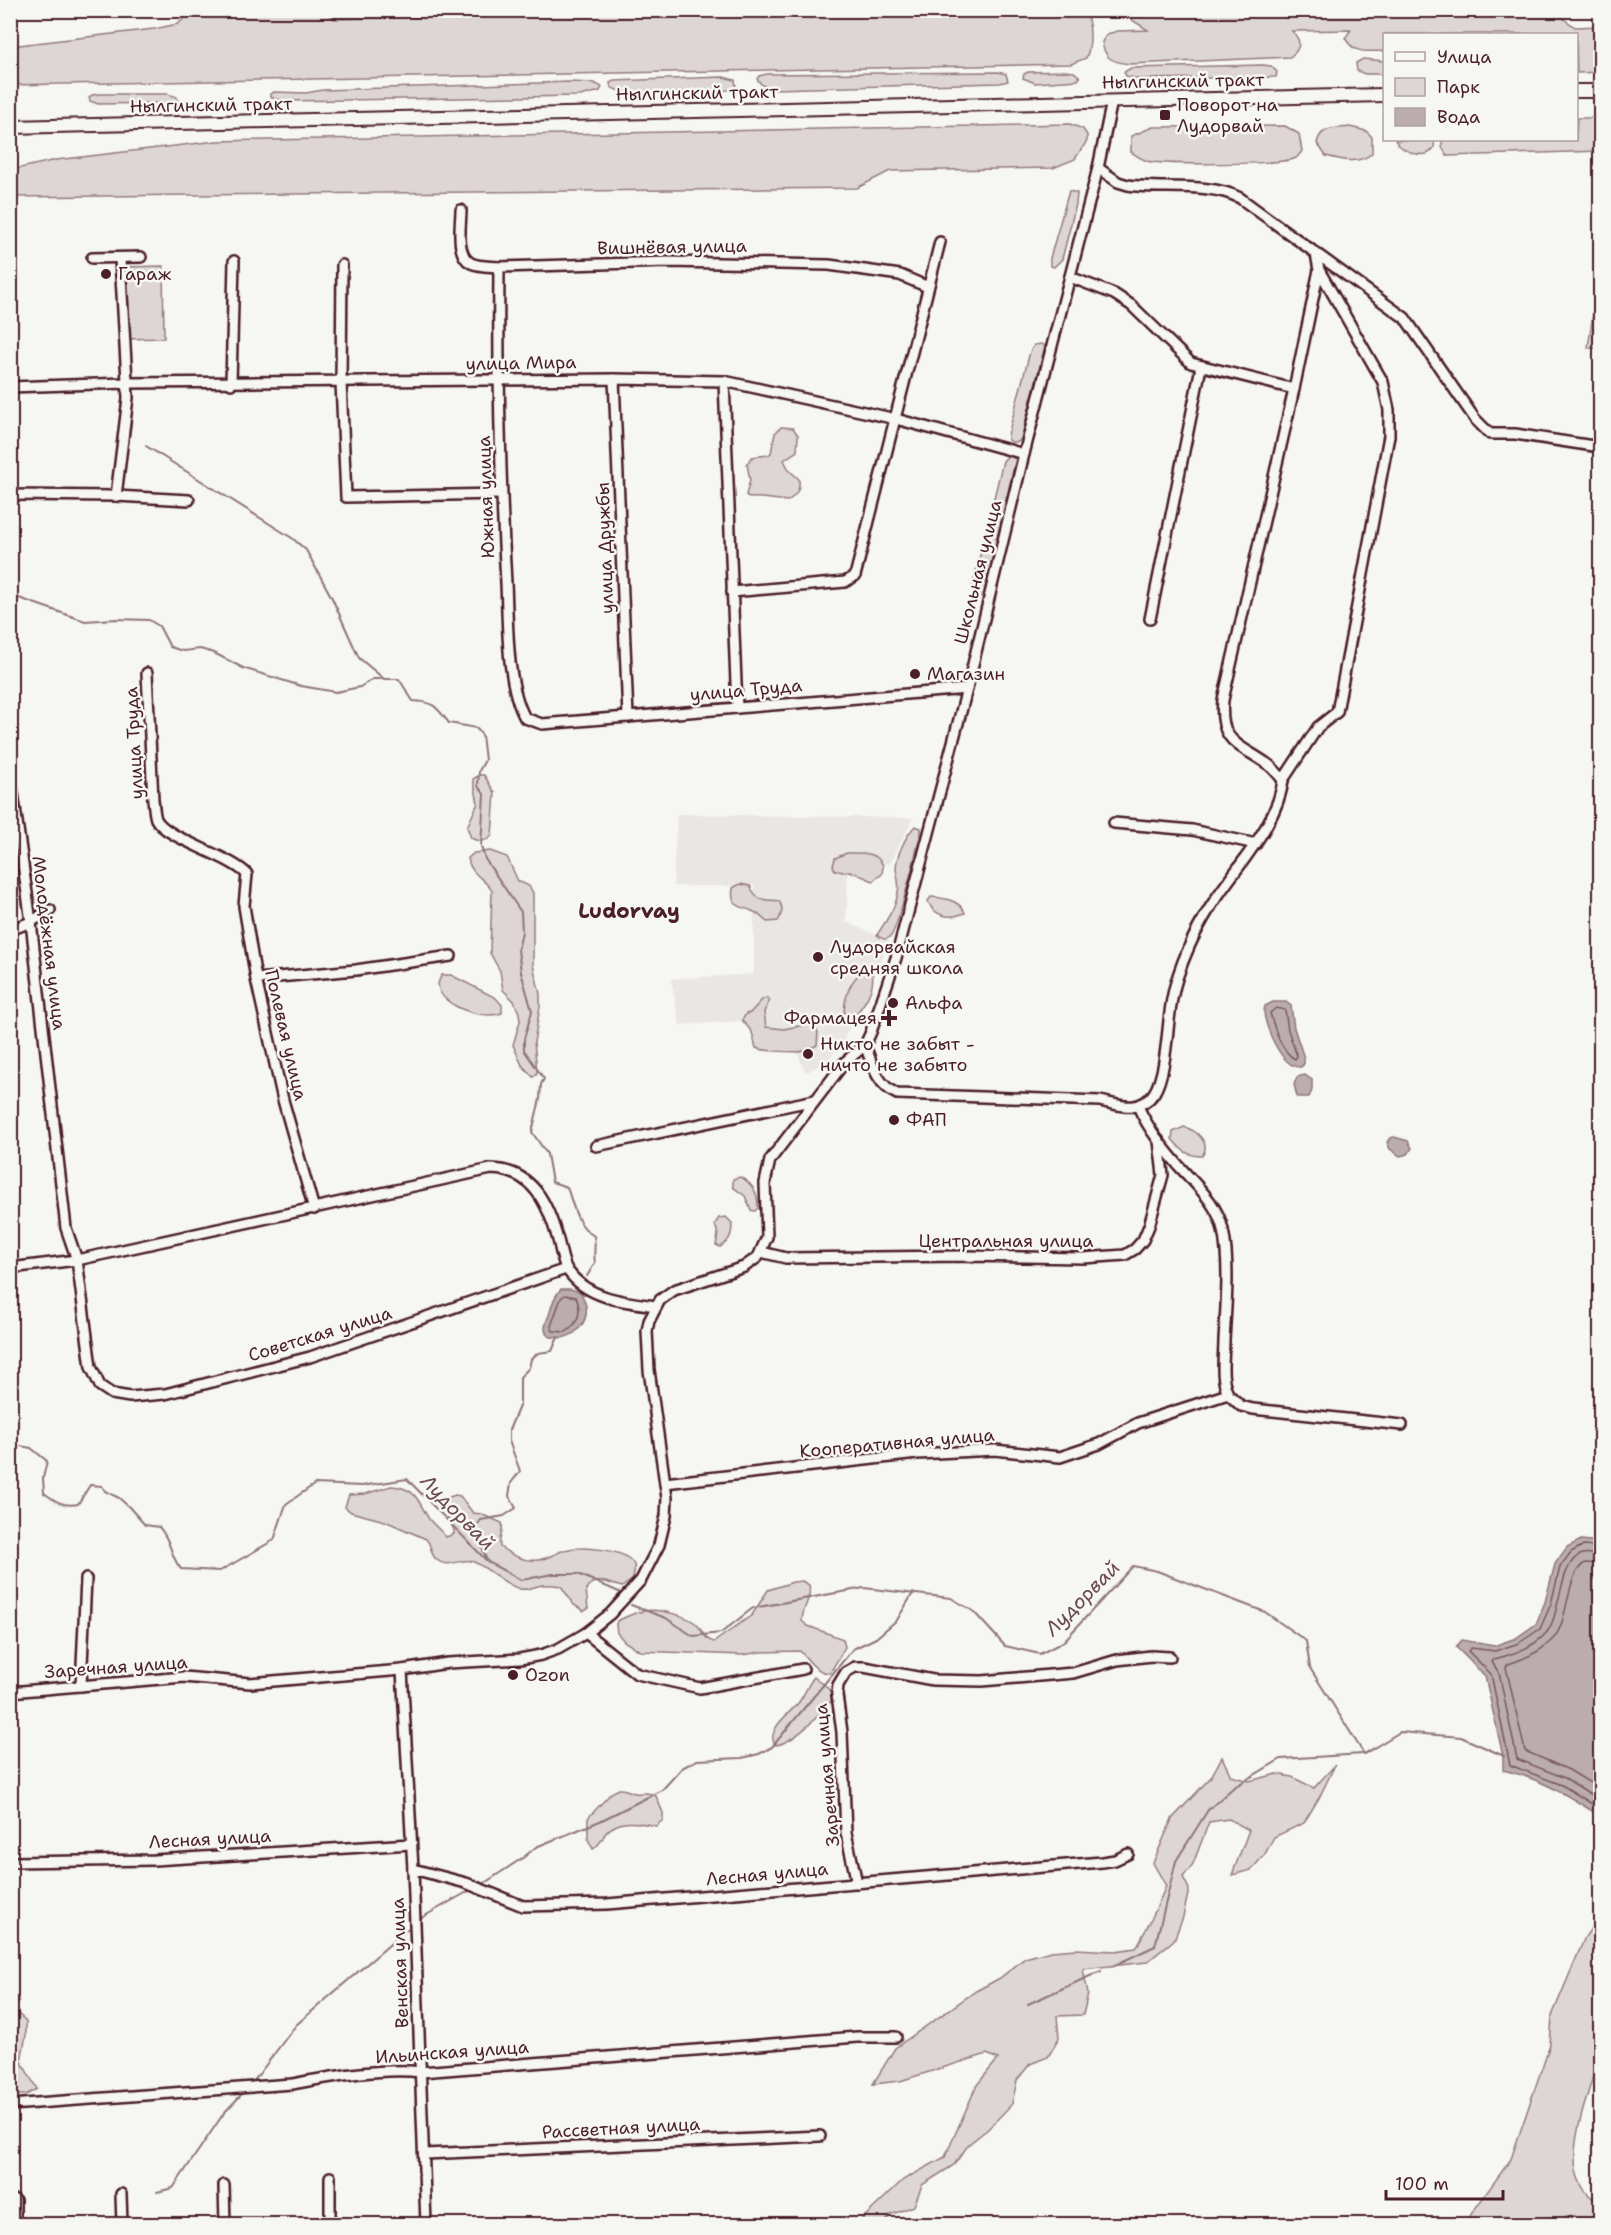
<svg xmlns="http://www.w3.org/2000/svg" width="1611" height="2235" viewBox="0 0 1611 2235" font-family="'Shantell Sans',sans-serif">
<style>
.built{fill:#e9e6e3}
.green{fill:#ddd6d5;stroke:#947a80;stroke-width:1.5}
.water{fill:#bbadae;stroke:#8e747a;stroke-width:1.5}
.lines{fill:none;stroke-linecap:round;stroke-linejoin:round}
.shore{stroke:#77585f;stroke-width:1.5}
.stream{stroke:#8e747a;stroke-width:2}
.street-casing{stroke:#4a1f2b;stroke-width:14}
.secondary-casing{stroke:#4a1f2b;stroke-width:16}
.street{stroke:#f6f6f2;stroke-width:9}
.secondary{stroke:#f6f6f2;stroke-width:12}
.poi-dot{fill:#4a1f2b;stroke:#f6f6f2;stroke-width:2}
.labels{text-anchor:middle;dominant-baseline:central;stroke-width:5;stroke-linejoin:round;paint-order:stroke}
.street-label{font-size:18px;fill:#4a1f2b;stroke:#f6f6f2}
.poi-label{font-size:18px;fill:#4a1f2b;stroke:#f6f6f2;text-anchor:start}
.water-label{font-size:20px;font-style:italic;fill:#6c4a52;stroke:#f6f6f2}
.quarter-label{font-size:21px;font-weight:bold;fill:#4a1f2b;stroke:#f6f6f2}
</style>
<rect width="100%" height="100%" fill="#f6f6f2"/>
<filter id="ink" filterUnits="userSpaceOnUse"><feTurbulence type="fractalNoise" baseFrequency=".0167" numOctaves="2"/><feDisplacementMap in="SourceGraphic" scale="12" xChannelSelector="R" yChannelSelector="G"/><feConvolveMatrix kernelMatrix="1 2 1 2 8 2 1 2 1" color-interpolation-filters="sRGB"/></filter>
<g filter="url(#ink)">
<!-- built -->
<polygon class="built" points="677,814 913,818 890,864 848,865 846,922 890,941 843,1041 829,1059 806,1073 795,1048 758,1020 680,1025 671,979 754,974 754,886 673,886"/>
<!-- green -->
<g class="green">
<path d="M193,10L332,11L330,16L335,19L705,10H1085C1091,24 1092,45 1086,58L1071,64L11,85V46L154,29L178,24Z"/>
<path d="M1118,11H1553L1575,27L1600,26V72L1577,73L1576,34H1384V51C1367,51 1355,55 1345,38L1351,30L1292,31C1301,40 1302,48 1290,57L1130,64C1113,62 1105,60 1102,42L1107,34L1118,31L1148,30Z"/>
<polygon points="1363,59 1384,61 1384,74 1365,74 1357,71 1356,63"/>
<polygon points="1263,65 1271,66 1277,72 1276,77 1138,79 1126,76 1124,72 1131,68"/>
<polygon points="1065,71 1074,72 1080,77 1078,80 1035,83 1023,78 1024,74 1028,72"/>
<polygon points="998,72 1006,74 1008,81 1000,83 773,89 762,85 757,79 759,76 767,74"/>
<path d="M723,77L735,80L736,87L729,90C706,91 625,99 611,87L610,83L614,81Z"/>
<polygon points="570,82 594,83 602,87 600,91 580,96 287,101 272,98 270,94 274,92 306,93 323,90"/>
<polygon points="100,94 168,94 177,97 178,100 166,103 98,104 90,101 89,98 92,95"/>
<polygon points="1577,118 1600,118 1600,151 1447,156 1442,147 1442,140 1576,140"/>
<polygon points="1070,124 1083,129 1087,135 1087,141 1075,159 1053,168 890,171 857,188 11,197 11,170 56,160 217,141"/>
<path d="M1285,126L1299,134L1302,151C1301,152 1297,158 1296,158C1284,165 1163,165 1147,161C1141,159 1136,155 1131,152V136L1153,127Z"/>
<path d="M1350,127L1366,131L1372,137V153C1360,165 1341,160 1326,156L1317,143C1321,126 1335,129 1350,127Z"/>
<path d="M1395,140H1435C1434,142 1435,147 1433,149C1425,161 1400,151 1395,140Z"/>
<polygon points="1069,191 1077,193 1076,204 1062,259 1054,267 1050,266 1050,258"/>
<polygon points="163,266 164,338 125,339 123,267"/>
<polygon points="1600,266 1600,348 1588,348"/>
<polygon points="1042,344 1045,346 1021,439 1018,442 1011,442 1008,439 1008,435 1030,352 1034,345"/>
<path d="M781,427L793,428L798,435L797,451L784,460L789,470L799,479C800,490 797,494 788,501C775,500 763,497 749,498L746,495L750,480L747,464L752,457L768,455L771,453L775,433Z"/>
<polygon points="1009,455 1016,459 1015,462 984,594 982,597 974,595 972,588 1003,461"/>
<path d="M480,775H484L495,793L492,835C488,842 478,842 471,838L467,827L478,803L473,779Z"/>
<path d="M915,826L921,828V832C917,847 898,931 890,937C885,941 881,938 877,935C885,922 896,908 898,892C900,884 897,877 896,869C896,856 906,835 915,826Z"/>
<path d="M490,851L507,857L518,881L529,886L533,893V965L540,994V1007L534,1042L537,1071L536,1075L533,1077L522,1065L513,1045L520,1021L519,1013L514,1001L503,990L500,971L490,953L492,891C485,878 470,875 468,858L474,853Z"/>
<path d="M847,853C860,853 878,851 883,866L882,874L873,881L850,871L843,872L835,870L833,866L835,858Z"/>
<path d="M740,884L750,886C758,902 762,899 779,901C784,908 782,914 778,921L767,922C763,919 759,914 754,912C741,905 730,909 733,888Z"/>
<path d="M931,897C944,898 960,900 965,913C950,919 934,917 928,901Z"/>
<path d="M861,973H872C876,988 863,1007 853,1017H849L844,1012C845,997 849,982 861,973Z"/>
<path d="M442,975H451L496,998L502,1005V1013C481,1022 423,1000 442,975Z"/>
<path d="M767,998L770,1000L764,1012L766,1027L784,1029L809,1024L813,1025L818,1032L817,1045C813,1047 808,1050 804,1051C797,1053 762,1051 756,1048L752,1032L742,1020L746,1014L750,1013L763,999Z"/>
<path d="M1184,1127C1196,1130 1212,1143 1202,1156C1187,1156 1181,1150 1172,1139L1173,1132Z"/>
<path d="M740,1177C753,1184 758,1192 758,1208L755,1211L751,1210L745,1196L733,1187V1179Z"/>
<path d="M726,1217L732,1223C732,1235 730,1241 720,1247L716,1245L718,1235L715,1224L719,1218Z"/>
<path d="M391,1486C417,1488 417,1500 429,1519C434,1525 441,1531 446,1537L454,1534V1530L443,1508L441,1500L455,1495L460,1496L473,1513L481,1514L502,1523C504,1531 498,1538 500,1547C512,1555 523,1562 538,1560C547,1559 556,1553 564,1550C580,1546 627,1548 634,1565C635,1569 634,1574 633,1579L622,1587C608,1583 596,1576 586,1589L588,1609L584,1611L574,1605L561,1586C555,1585 548,1584 542,1585C535,1586 527,1591 520,1589C502,1584 486,1565 471,1561C459,1558 448,1570 436,1559C430,1554 432,1545 426,1539L385,1521L351,1512L345,1507L349,1495L365,1494Z"/>
<path d="M802,1581L809,1585C812,1598 802,1608 802,1621L808,1626L843,1639L845,1647L830,1673C816,1673 809,1660 800,1651L760,1652L743,1655L640,1651L625,1642L617,1633L616,1624L617,1621C626,1617 635,1612 644,1611C657,1608 691,1616 698,1626C704,1633 705,1640 714,1642L752,1615L768,1590L793,1582Z"/>
<path d="M814,1677C822,1683 834,1690 832,1700C821,1714 793,1744 775,1745C765,1729 791,1713 799,1702C805,1694 808,1684 814,1677Z"/>
<polygon points="1222,1757 1231,1776 1249,1781 1277,1774 1292,1777 1314,1788 1335,1765 1319,1798 1304,1823 1274,1837 1265,1854 1251,1870 1232,1875 1249,1830 1229,1819 1209,1822 1193,1864 1183,1877 1189,1889 1183,1917 1174,1940 1147,1962 1083,1969 1088,1993 1083,2015 1057,2016 1059,2038 1048,2057 1030,2064 1017,2080 1012,2104 988,2129 969,2144 954,2165 922,2185 914,2206 890,2215 884,2224 857,2224 903,2180 945,2157 977,2085 998,2059 987,2054 900,2081 873,2084 895,2048 976,1991 1000,1978 1025,1958 1051,1951 1076,1949 1115,1951 1136,1948 1151,1920 1166,1886 1153,1863 1172,1819 1211,1777"/>
<path d="M619,1789C626,1788 628,1792 635,1793C643,1794 648,1791 656,1796L663,1813V1820L656,1826C639,1822 617,1818 605,1834C601,1840 599,1846 593,1849L588,1839V1818L611,1793Z"/>
<path d="M1600,1916C1601,1957 1604,2004 1600,2045C1597,2087 1545,2174 1600,2203V2224H1464L1511,2159L1550,2044L1552,2016L1585,1937Z"/>
<polygon points="11,2012 17,2013 26,2021 26,2035 21,2061 37,2089 26,2095 11,2095"/>
</g>
<!-- water -->
<g class="water">
<path d="M1273,1002H1286L1291,1006L1294,1028L1304,1058V1064L1301,1067C1282,1069 1264,1026 1264,1010L1265,1006Z"/>
<polygon points="1305,1075 1312,1080 1312,1090 1309,1097 1297,1097 1294,1084 1297,1077"/>
<polygon points="1394,1137 1408,1141 1412,1148 1408,1154 1400,1156 1390,1149 1387,1142 1390,1138"/>
<path d="M561,1289H570L581,1292C582,1296 585,1301 586,1306C589,1324 572,1341 554,1337C550,1337 548,1337 546,1333C543,1327 547,1320 549,1315C552,1305 554,1296 561,1289Z"/>
<path d="M1581,1540L1600,1542V1816C1569,1796 1540,1778 1503,1770V1756L1485,1676L1456,1647L1462,1640L1494,1646L1516,1638L1536,1624L1545,1602L1555,1564L1567,1547Z"/>
</g>
<g class="lines">
<!-- shore -->
<g class="shore">
<path d="M1276,1008L1285,1010L1288,1030L1297,1056L1295,1059C1281,1052 1274,1027 1270,1013Z"/>
<path d="M565,1295L576,1297C582,1311 579,1323 566,1332L553,1331L551,1326L561,1298Z"/>
<polyline points="1600,1547 1582,1546 1571,1552 1560,1567 1551,1604 1540,1629 1519,1643 1495,1651 1471,1648 1468,1651 1491,1674 1510,1765 1562,1785 1600,1809"/>
<path d="M1600,1555C1594,1555 1588,1552 1582,1554C1559,1561 1561,1614 1547,1632C1535,1647 1511,1655 1494,1659L1492,1662L1499,1673L1517,1759L1565,1778L1600,1800"/>
<path d="M1600,1564L1585,1563C1565,1575 1570,1620 1553,1639C1541,1652 1524,1659 1508,1664L1506,1667L1525,1751L1569,1770L1600,1789"/>
</g>
<!-- stream -->
<g class="stream">
<polyline points="146,446 292,538 306,550 332,598 359,658 383,678"/>
<path d="M19,598L85,621L116,619L149,620L159,626L170,647L183,651L200,649L214,653L243,668L301,686L336,692L360,687L373,679H399L413,701C435,702 436,707 449,723L476,728L482,735L485,760L479,771L478,786L484,794L481,846L485,859L521,912L522,932L518,950L521,972L532,1011L524,1039V1050L544,1079L541,1084L540,1099L532,1132L547,1154L552,1182L567,1187C574,1207 576,1225 594,1236C596,1246 593,1253 595,1263L587,1276"/>
<path d="M10,1444L31,1448L47,1461L43,1478L44,1493C55,1501 63,1507 78,1504L90,1485L102,1486L105,1491L119,1498L129,1507L145,1525L159,1527C172,1541 170,1557 181,1569L220,1571L274,1540L286,1504L315,1484L362,1486L407,1479L488,1562L521,1580L553,1574H578L619,1592"/>
<polyline points="487,1561 475,1528 481,1520 504,1516 516,1508 509,1496 511,1483 520,1471 509,1441 509,1430 520,1404 520,1377 529,1368 531,1359 538,1353 552,1351 558,1337"/>
<polyline points="631,1605 666,1618 693,1636 721,1633 753,1608 864,1588 951,1598 973,1611 1005,1646 1040,1654 1063,1642 1133,1566 1157,1571 1265,1612 1306,1641 1310,1668 1364,1754 1400,1732 1461,1737 1504,1756"/>
<polyline points="483,1884 524,1857 536,1847 600,1821 662,1790 682,1768 697,1760 742,1758 759,1754 772,1747 853,1649 876,1638 897,1620 913,1593"/>
<polyline points="421,1918 469,1891"/>
<polyline points="1113,1966 1155,1946 1176,1861 1208,1810 1234,1787 1281,1759 1363,1754"/>
<polyline points="1028,2004 1101,1971"/>
<polyline points="253,2082 296,2025 410,1927"/>
<polyline points="157,2192 173,2188 224,2113 242,2094"/>
</g>
<!-- street casing -->
<g class="street-casing">
<g id="street">
<path d="M1098,168L1118,182L1128,185C1162,190 1210,182 1240,198L1405,318L1475,419L1490,434H1515L1600,447"/>
<path d="M461,210C461,224 455,255 471,263C479,267 491,266 499,267L668,262L829,265L900,275L928,287"/>
<polyline points="92,258 141,257"/>
<polyline points="342,265 341,382 346,497 501,494"/>
<path d="M499,267C498,373 500,478 506,583C508,622 506,684 525,718L542,724L967,689"/>
<polyline points="1070,277 1114,294 1131,305 1191,363 1294,389"/>
<polyline points="614,379 628,717"/>
<polyline points="724,381 737,708"/>
<polyline points="231,384 234,261"/>
<polyline points="10,387 126,383 614,379 724,381 896,419 1024,454"/>
<polyline points="10,495 116,496 189,500"/>
<polyline points="116,496 128,398 120,259"/>
<polyline points="732,592 845,582 855,576 940,242"/>
<polyline points="1150,619 1201,367"/>
<path d="M147,673L153,800C154,806 154,813 156,819C166,839 227,854 247,874L244,906L256,979L283,1100L314,1209"/>
<polyline points="10,771 31,922 66,1228 77,1260 91,1367 100,1386 112,1394 130,1397 165,1394 310,1357 566,1269"/>
<polyline points="1283,780 1318,727 1337,712 1389,436 1389,410 1383,382 1319,270 1316,254"/>
<polyline points="1114,823 1192,830 1256,844"/>
<polyline points="10,930 31,922 50,910"/>
<polyline points="256,979 356,970 451,956"/>
<path d="M865,1045C872,1064 877,1085 897,1094L1100,1101C1119,1105 1140,1114 1154,1093C1167,1073 1167,1024 1172,999C1175,981 1182,963 1189,947C1195,933 1203,919 1211,906C1234,869 1278,825 1283,780C1278,774 1273,767 1266,763C1237,743 1219,742 1223,700L1294,389L1319,270"/>
<path d="M1138,1106C1148,1129 1163,1147 1179,1166C1196,1185 1218,1204 1223,1230C1230,1262 1226,1307 1224,1340C1224,1358 1220,1377 1228,1394"/>
<polyline points="596,1146 815,1100"/>
<polyline points="761,1252 786,1258 964,1256 1083,1258 1125,1255 1135,1249 1143,1240 1149,1226 1163,1175 1159,1141"/>
<path d="M10,1268L77,1260L491,1169C533,1170 548,1204 558,1240C561,1250 562,1263 568,1271C588,1299 625,1302 656,1306"/>
<polyline points="665,1483 917,1454 995,1450 1060,1457 1099,1444 1138,1423 1228,1394 1241,1406 1253,1409 1402,1425"/>
<polyline points="586,1633 637,1674 700,1688 803,1669"/>
<polyline points="402,1670 413,1869 426,2224"/>
<polyline points="81,1686 86,1579"/>
<polyline points="10,1692 184,1677 250,1683 402,1670 448,1663 520,1659 541,1655 558,1649 586,1633 610,1614 641,1580 659,1545 666,1516 667,1498 649,1370 647,1331 649,1321 660,1300 674,1290 744,1267 758,1257 767,1237 765,1183 770,1160 844,1063 865,1045 871,1032 896,958 967,689 1024,454 1098,168 1112,101"/>
<polyline points="10,1862 154,1860 411,1844"/>
<polyline points="413,1869 466,1883 523,1906 607,1904 1102,1862 1115,1860 1128,1854"/>
<polyline points="857,1883 846,1833 842,1732 837,1695 838,1685 846,1672 855,1667 864,1667 933,1680 982,1681 1073,1673 1117,1660 1151,1656 1170,1657"/>
<path d="M10,2105L292,2084C330,2077 382,2067 421,2072L857,2037H896"/>
<polyline points="425,2154 820,2136"/>
<polyline points="224,2185 225,2224"/>
<polyline points="121,2194 122,2224"/>
<polyline points="15,2200 15,2224"/>
<polyline points="330,2224 330,2177"/>
</g>
</g>
<!-- secondary casing -->
<g class="secondary-casing">
<g id="secondary">
<polyline points="1576,91 1600,91"/>
<polyline points="10,127 1384,95"/>
</g>
</g>
<!-- street -->
<use href="#street" class="street"/>
<!-- secondary -->
<use href="#secondary" class="secondary"/>
</g>
</g>
<!-- markers -->
<g class="poi-dot">
<rect x="1159" y="109" width="12" height="12" rx="3"/>
<circle cx="106" cy="274" r="6"/>
<circle cx="915" cy="674" r="6"/>
<circle cx="818" cy="957" r="6"/>
<circle cx="893" cy="1003" r="6"/>
<path d="M886 1009h6v6h6v6h-6v6h-6v-6h-6v-6h6z"/>
<circle cx="808" cy="1054" r="6"/>
<circle cx="894" cy="1120" r="6"/>
<circle cx="513" cy="1675" r="6"/>
</g>
<g class="labels">
<!-- street labels -->
<g class="street-label">
<text transform="translate(1183 81) rotate(-1)">Нылгинский тракт</text>
<text transform="translate(697 93) rotate(-1)">Нылгинский тракт</text>
<text transform="translate(211 105) rotate(-1)">Нылгинский тракт</text>
<text transform="translate(672 247) rotate(-1)">Вишнёвая улица</text>
<text transform="translate(521 363) rotate(-1)">улица Мира</text>
<text transform="translate(486 497) rotate(-92)">Южная улица</text>
<text transform="translate(605 548) rotate(-92)">улица Дружбы</text>
<text transform="translate(978 572) rotate(-76)">Школьная улица</text>
<text transform="translate(746 690) rotate(-5)">улица Труда</text>
<text transform="translate(134 743) rotate(-93)">улица Труда</text>
<text transform="translate(49 943) rotate(83)">Молодёжная улица</text>
<text transform="translate(286 1035) rotate(77)">Полевая улица</text>
<text x="1006" y="1241">Центральная улица</text>
<text transform="translate(320 1334) rotate(-17)">Советская улица</text>
<text transform="translate(897 1443) rotate(-5)">Кооперативная улица</text>
<text transform="translate(116 1667) rotate(-4)">Заречная улица</text>
<text transform="translate(827 1775) rotate(-95)">Заречная улица</text>
<text transform="translate(210 1839) rotate(-3)">Лесная улица</text>
<text transform="translate(767 1874) rotate(-5)">Лесная улица</text>
<text transform="translate(400 1963) rotate(-92)">Венская улица</text>
<text transform="translate(452 2052) rotate(-4)">Ильинская улица</text>
<text transform="translate(621 2128) rotate(-3)">Рассветная улица</text>
</g>
<!-- poi labels -->
<g class="poi-label">
<text x="1177" y="105">Поворот на<tspan x="1177" dy="21">Лудорвай</tspan></text>
<text x="118" y="274">Гараж</text>
<text x="927" y="674">Магазин</text>
<text x="830" y="947">Лудорвайская<tspan x="830" dy="21">средняя школа</tspan></text>
<text x="905" y="1003">Альфа</text>
<text x="877" y="1018" text-anchor="end">Фармацея</text>
<text x="820" y="1044">Никто не забыт -<tspan x="820" dy="21">ничто не забыто</tspan></text>
<text x="906" y="1120">ФАП</text>
<text x="525" y="1675">Ozon</text>
</g>
<!-- water labels -->
<g class="water-label">
<text transform="translate(458 1512) rotate(46)">Лудорвай</text>
<text transform="translate(1082 1598) rotate(-45)">Лудорвай</text>
</g>
<!-- quarter labels -->
<g class="quarter-label">
<text x="629" y="911">Ludorvay</text>
</g>
</g>
<!-- margin -->
<rect width="1611" height="2235" fill="none" stroke="#f6f6f2" stroke-width="36"/>
<rect x="18" y="18" width="1575" height="2199" fill="none" stroke="#4a1f2b" stroke-width="2" filter="url(#ink)"/>
<!-- legend -->
<rect x="1383" y="33" width="195" height="108" fill="#f6f6f2" stroke="#b1a0a2" stroke-width="1.5"/>
<rect x="1395" y="52" width="30" height="9" fill="#f6f6f2" stroke="#b1a0a2" stroke-width="1.5"/>
<text x="1437" y="63" font-size="18" fill="#4a1f2b">Улица</text>
<rect x="1395" y="78" width="30" height="18" fill="#ddd6d5" stroke="#b1a0a2" stroke-width="1.5"/>
<text x="1437" y="93" font-size="18" fill="#4a1f2b">Парк</text>
<rect x="1395" y="108" width="30" height="18" fill="#bbadae" stroke="#b1a0a2" stroke-width="1.5"/>
<text x="1437" y="123" font-size="18" fill="#4a1f2b">Вода</text>
<!-- scale -->
<path d="M1386 2190v9h117v-9" fill="none" stroke="#4a1f2b" stroke-width="3"/>
<text x="1395" y="2190" font-size="18" fill="#4a1f2b" stroke="#f6f6f2" stroke-width="4.5" paint-order="stroke">100 m</text>
</svg>
